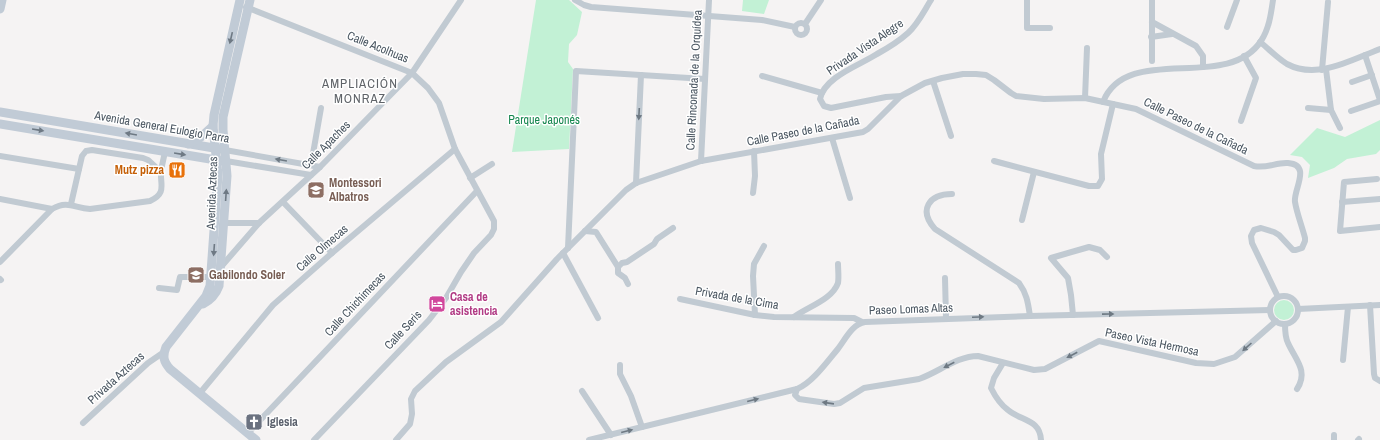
<svg xmlns="http://www.w3.org/2000/svg" width="1380" height="440" viewBox="0 0 1380 440" font-family="'Archivo Narrow',sans-serif">
<style>
.green{fill:#c2f1d5}
.lines{fill:none;stroke-linecap:round;stroke-linejoin:round}
.street{stroke:#c1cad2;stroke-width:6}
.secondary{stroke:#c1cbd6;stroke-width:9}
.oneway{fill:#6e7984}
.oneway2{fill:#6e7983}
.labels{text-anchor:middle;dominant-baseline:central;stroke-width:3;stroke-linejoin:round;paint-order:stroke}
.street-label{font-size:12px;fill:#4a5661;stroke:#fff}
.park-label{font-size:12px;fill:#16874f;stroke:#fff}
.food-label{font-size:12px;font-weight:bold;fill:#c56008;stroke:#fff;text-anchor:end}
.education-label{font-size:12px;font-weight:bold;fill:#785e54;stroke:#fff;text-anchor:start}
.hotel-label{font-size:12px;font-weight:bold;fill:#b23c85;stroke:#fff;text-anchor:start}
.worship-label{font-size:12px;font-weight:bold;fill:#5b616d;stroke:#fff;text-anchor:start}
.neighbourhood-label{font-size:13px;letter-spacing:1px;fill:#5f6368;stroke:#fff}
</style>
<rect width="100%" height="100%" fill="#f5f3f3"/>
<!-- green -->
<g class="green">
<polygon points="536,0 569,0 582,12 577,35 569,44 568,62 573,69 569,149 512,152"/>
<polygon points="743,0 769,0 764,14 742,11"/>
<polygon points="1380,120 1380,150 1376,154 1347,159 1334,168 1308,178 1310,165 1302,157 1290,155 1317,128 1345,137"/>
<circle cx="1284" cy="310" r="10"/>
</g>
<g class="lines">
<!-- street -->
<g class="street">
<polyline points="575,0 584,5 591,7 762,20 795,27"/>
<polyline points="1027,0 1027,28 1050,28"/>
<polyline points="246,7 412,73 428,88 439,103 455,149 494,221 494,229 491,235 474,253 461,272 446,298 429,320 314,440"/>
<polyline points="1152,22 1196,46 1203,56 1203,67"/>
<circle cx="801" cy="29" r="6"/>
<polyline points="805,24 821,0"/>
<polyline points="1227,27 1237,0"/>
<polyline points="1151,37 1172,34"/>
<path d="M1260,42C1269,49 1277,58 1287,64C1317,80 1351,60 1380,49"/>
<polyline points="1365,55 1380,100"/>
<polyline points="1152,61 1152,0"/>
<polyline points="1326,69 1331,110 1340,128"/>
<polyline points="1322,70 1328,2"/>
<polyline points="762,76 822,93"/>
<polyline points="933,81 951,136"/>
<polyline points="1352,82 1372,75"/>
<path d="M901,96L886,97L831,108L824,106L820,99C824,77 860,65 877,54C888,48 899,41 908,33C918,24 924,11 931,0"/>
<polyline points="1085,98 1087,48"/>
<path d="M1103,102C1127,42 1227,93 1261,41C1269,29 1271,14 1273,0"/>
<polyline points="1308,108 1331,110"/>
<polyline points="1351,111 1380,101"/>
<polyline points="1241,121 1256,78 1244,56"/>
<polyline points="832,138 850,198"/>
<polyline points="225,150 320,167"/>
<polyline points="0,156 79,169"/>
<polyline points="226,161 311,175"/>
<polyline points="701,161 709,0"/>
<polyline points="994,161 1089,186 1098,186 1102,179 1101,154 1113,104"/>
<polyline points="311,165 321,108"/>
<polyline points="470,178 492,164"/>
<polyline points="1377,179 1344,182 1340,231 1380,227"/>
<polyline points="636,183 641,75"/>
<polyline points="753,193 755,176 754,151"/>
<path d="M952,194C929,194 918,210 935,229L1019,283C1027,294 1028,303 1030,316"/>
<polyline points="0,199 52,209"/>
<polyline points="283,202 332,253"/>
<polyline points="1342,202 1380,199"/>
<polyline points="71,204 82,156 86,151 92,150 143,158 148,160 161,172"/>
<polyline points="1022,220 1034,172"/>
<polyline points="224,223 259,223"/>
<polyline points="585,231 596,232 618,267 618,273 625,278 628,284"/>
<polyline points="568,248 576,71 705,79"/>
<polyline points="563,253 598,318"/>
<path d="M0,262L52,209C68,200 74,208 90,209L150,201C167,193 160,185 161,171C162,164 164,158 165,151"/>
<polyline points="618,267 622,263 627,262 654,244 657,239 673,228"/>
<polyline points="220,268 259,223 320,167 412,73 461,0"/>
<polyline points="945,278 946,318"/>
<polyline points="0,279 1,280"/>
<polyline points="159,288 177,290 180,277 212,277"/>
<circle cx="1284" cy="310" r="14"/>
<polyline points="680,299 755,315 774,317 854,318 862,322"/>
<polyline points="1370,305 1374,374 1375,378 1380,381"/>
<polyline points="1298,309 1380,305"/>
<polyline points="755,315 753,276 754,264 764,246"/>
<polyline points="1073,315 1071,295 1068,278 1051,258 1089,247 1100,250 1107,257"/>
<path d="M794,317C807,307 832,300 838,283C839,277 838,269 838,264"/>
<path d="M1285,324C1285,330 1285,337 1288,343C1295,359 1309,371 1297,389"/>
<polyline points="1343,360 1348,307"/>
<path d="M1003,363L994,378L991,388C995,396 1001,405 1008,410C1021,421 1040,419 1041,440"/>
<polyline points="620,365 620,374 631,396 642,427"/>
<path d="M797,389L795,395L799,399L834,404L840,403L864,388L919,379C939,372 957,356 978,356L1034,370L1045,369L1099,341L1196,363L1214,364L1235,357L1276,321"/>
<polyline points="582,391 611,435"/>
<polyline points="200,393 273,305 332,253 455,149"/>
<polyline points="83,423 148,363 164,352"/>
<polyline points="248,433 477,191"/>
<path d="M396,440L410,424L412,414L411,399L415,391L446,362L501,322L557,259L626,190L636,183L701,161L863,132L868,129L901,96L925,83L942,78L963,74H976L986,75L994,80L1011,93L1016,96L1044,99L1085,98L1136,109L1254,166C1267,169 1276,162 1288,163C1312,165 1293,190 1295,202C1297,214 1302,226 1305,238V241L1302,248L1296,250H1293L1279,235L1274,232L1261,228L1254,230L1251,236L1252,243L1278,297"/>
<path d="M589,440L797,389C812,383 827,362 837,350C845,340 852,324 865,322L1030,316L1270,310"/>
<polyline points="1334,440 1334,435"/>
<polyline points="1358,440 1359,439"/>
</g>
<!-- secondary -->
<g class="secondary">
<path d="M240,0L214,115L213,126L218,175L210,286L206,296L166,347C162,357 164,362 170,369L256,440"/>
<polyline points="0,9 2,0"/>
<polyline points="0,112 220,149"/>
<polyline points="0,124 222,161"/>
<polyline points="188,144 201,137 213,126"/>
<path d="M203,304C211,300 216,294 219,286L227,176L223,130V117L250,0"/>
</g>
</g>
<!-- one-way arrows -->
<defs><path id="oneway-solid" d="M-6-.8H1V-3.2L6.5 0L1 3.2V.8H-6Z"/></defs>
<g class="oneway">
<use href="#oneway-solid" transform="translate(231 38) rotate(103)"/>
<use href="#oneway-solid" transform="translate(38 130) rotate(9)"/>
<use href="#oneway-solid" transform="translate(131 134) rotate(-170)"/>
<use href="#oneway-solid" transform="translate(180 154) rotate(9)"/>
<use href="#oneway-solid" transform="translate(226 195) rotate(-86)"/>
<use href="#oneway-solid" transform="translate(214 250) rotate(94)"/>
</g>
<g class="oneway2">
<use href="#oneway-solid" transform="translate(639 114) rotate(93)"/>
<use href="#oneway-solid" transform="translate(281 160) rotate(-170)"/>
<use href="#oneway-solid" transform="translate(1108 314) rotate(-1)"/>
<use href="#oneway-solid" transform="translate(978 317) rotate(-2)"/>
<use href="#oneway-solid" transform="translate(1247 347) rotate(138)"/>
<use href="#oneway-solid" transform="translate(1072 355) rotate(152)"/>
<use href="#oneway-solid" transform="translate(949 365) rotate(153)"/>
<use href="#oneway-solid" transform="translate(753 400) rotate(-14)"/>
<use href="#oneway-solid" transform="translate(828 403) rotate(-172)"/>
<use href="#oneway-solid" transform="translate(627 431) rotate(-14)"/>
</g>
<!-- icons -->
<defs>
<g id="restaurant-square" transform="scale(0.9)"><rect x="-9" y="-9" width="18" height="18" rx="4" fill="#e8710a" stroke="#fff"/><path d="M-5-6h1v4h1v-4h1v4h1v-4h1v5L-1.5 .5V6h-2V.5L-5-1ZM5-6V6H3V1.5H1.5Q1.5-4 5-6Z" fill="#fff"/></g>
<g id="school-square" transform="scale(0.9)"><rect x="-9" y="-9" width="18" height="18" rx="4" fill="#8d6e63" stroke="#fff"/><path d="M0-5L7-2L0 1L-7-2ZM-4 1L0 2.5L4 1V4Q0 6-4 4Z" fill="#fff"/></g>
<g id="hotel-square" transform="scale(0.9)"><rect x="-9" y="-9" width="18" height="18" rx="4" fill="#d1479c" stroke="#fff"/><path d="M-6-4.5h1.5V1H6V5H4.5V3h-9V5H-6ZM-4 0a1.8 1.8 0 1 1 3.6 0ZM.5 0V-2.5h3Q6-2.5 6 0Z" fill="#fff"/></g>
<g id="church-square" transform="scale(0.9)"><rect x="-9" y="-9" width="18" height="18" rx="4" fill="#6b7280" stroke="#fff"/><path d="M-1.2-6h2.4v3.5h3.3v2.4h-3.3V6h-2.4V-.1h-3.3v-2.4h3.3Z" fill="#fff"/></g>
</defs>
<g fill-rule="evenodd">
<use href="#restaurant-square" x="177" y="170"/>
<use href="#school-square" x="316" y="190"/>
<use href="#school-square" x="196" y="275"/>
<use href="#hotel-square" x="437" y="304"/>
<use href="#church-square" x="254" y="422"/>
</g>
<g class="labels">
<!-- street labels -->
<g class="street-label">
<text transform="translate(378 47) rotate(22)">Calle Acolhuas</text>
<text transform="translate(865 47) rotate(-34)">Privada Vista Alegre</text>
<text transform="translate(694 80) rotate(-87)">Calle Rinconada de la Orquídea</text>
<text transform="translate(1196 126) rotate(26)">Calle Paseo de la Cañada</text>
<text transform="translate(162 127) rotate(10)">Avenida General Eulogio Parra</text>
<text transform="translate(803 131) rotate(-11)">Calle Paseo de la Cañada</text>
<text transform="translate(326 145) rotate(-45)">Calle Apaches</text>
<text transform="translate(212 193) rotate(-88)">Avenida Aztecas</text>
<text transform="translate(322 248) rotate(-41)">Calle Olmecas</text>
<text transform="translate(737 298) rotate(10)">Privada de la Cima</text>
<text transform="translate(355 304) rotate(-47)">Calle Chichimecas</text>
<text transform="translate(911 309) rotate(-2)">Paseo Lomas Altas</text>
<text transform="translate(403 330) rotate(-47)">Calle Seris</text>
<text transform="translate(1152 342) rotate(12)">Paseo Vista Hermosa</text>
<text transform="translate(116 378) rotate(-42)">Privada Aztecas</text>
</g>
<!-- park labels -->
<g class="park-label">
<text x="544" y="120">Parque Japonés</text>
</g>
<!-- food labels -->
<g class="food-label">
<text x="164" y="170">Mutz pizza</text>
</g>
<!-- education labels -->
<g class="education-label">
<text x="329" y="183">Montessori<tspan x="329" dy="14">Albatros</tspan></text>
<text x="209" y="275">Gabilondo Soler</text>
</g>
<!-- hotel labels -->
<g class="hotel-label">
<text x="450" y="297">Casa de<tspan x="450" dy="14">asistencia</tspan></text>
</g>
<!-- worship labels -->
<g class="worship-label">
<text x="267" y="422">Iglesia</text>
</g>
<!-- neighbourhood labels -->
<g class="neighbourhood-label">
<text x="360" y="83">AMPLIACIÓN<tspan x="360" dy="15">MONRAZ</tspan></text>
</g>
</g>
</svg>
